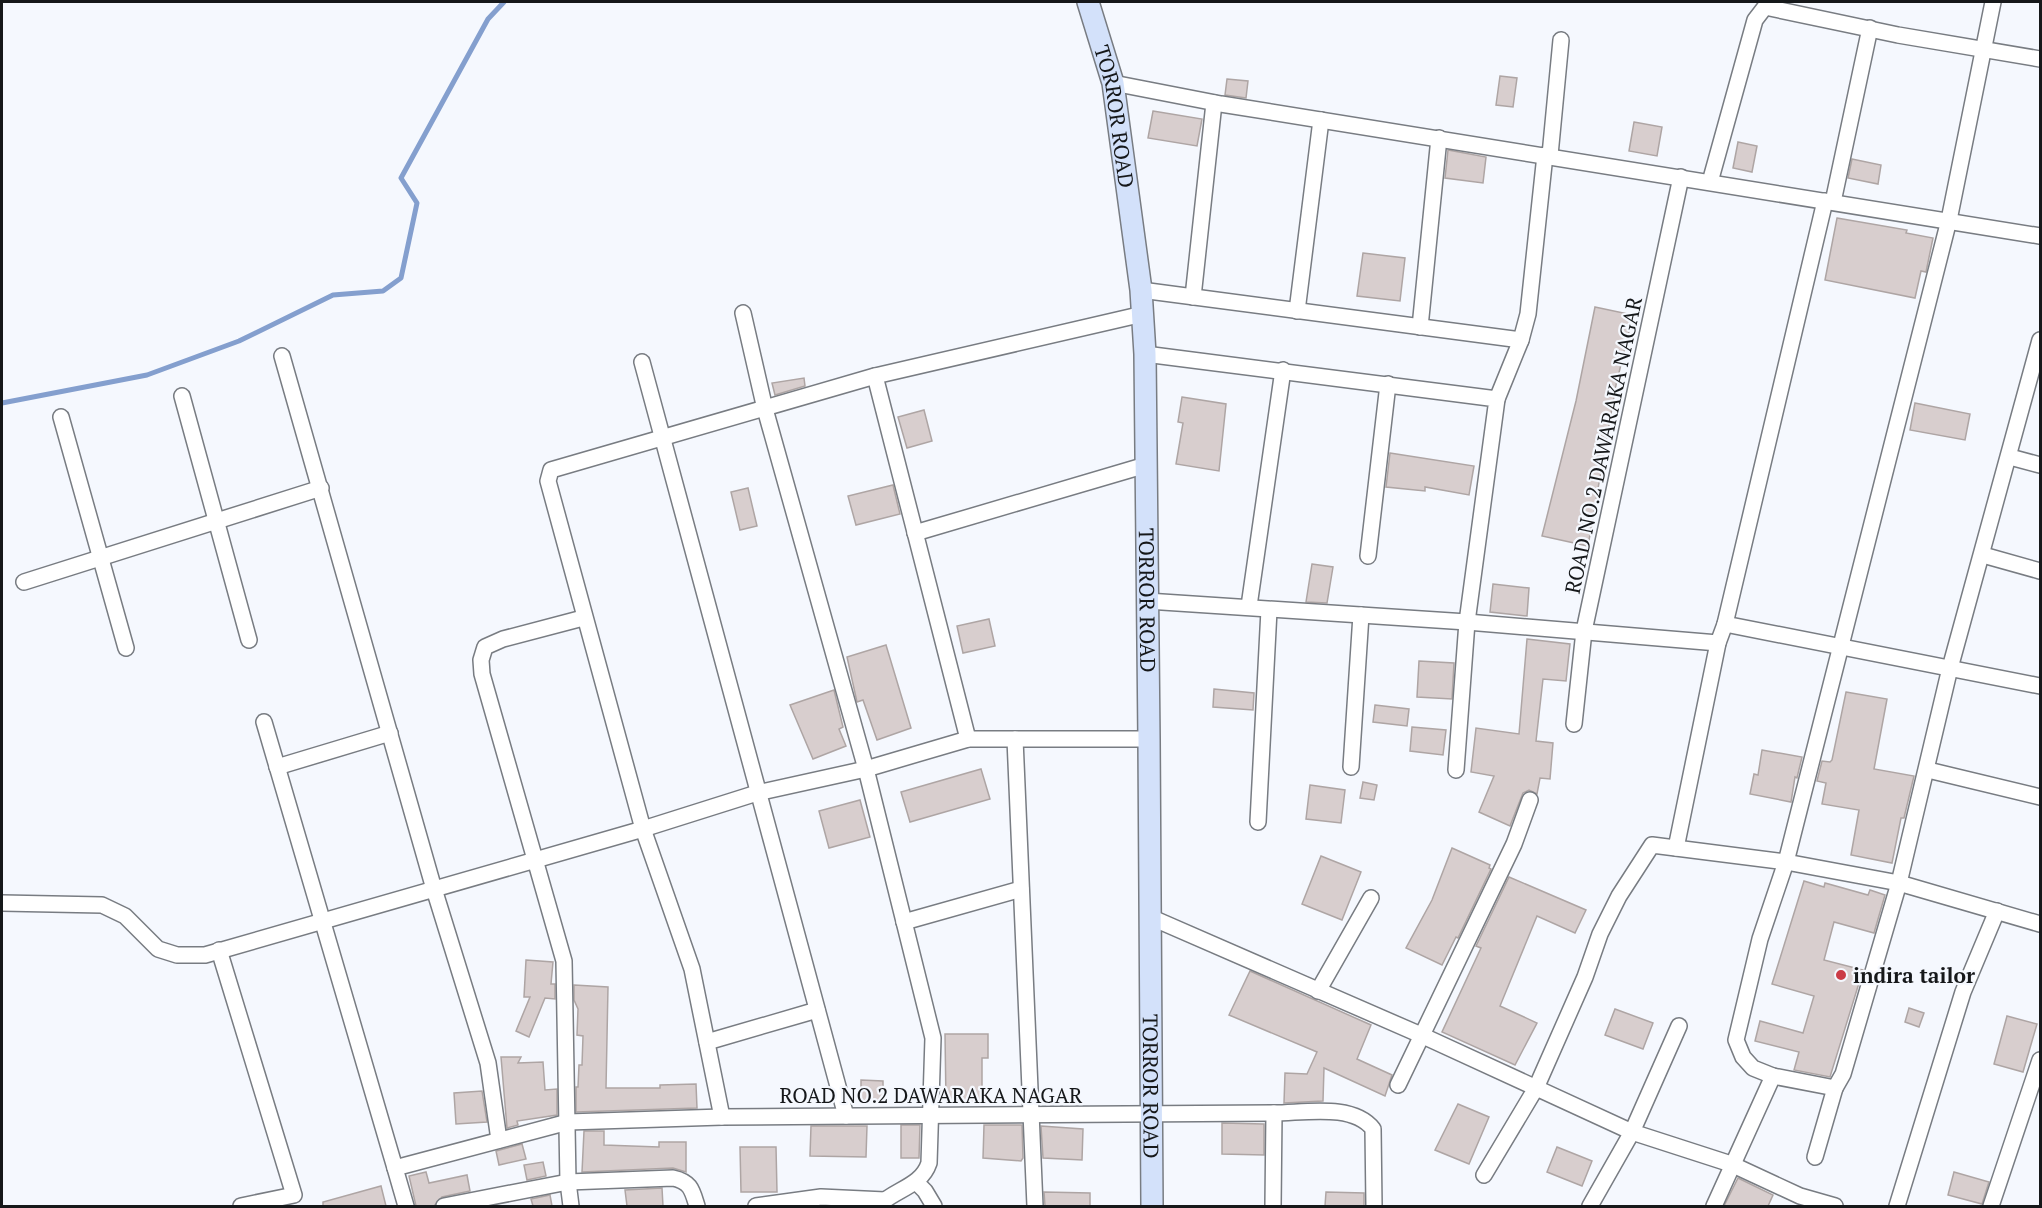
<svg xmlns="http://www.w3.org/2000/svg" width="2042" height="1208" viewBox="0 0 2042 1208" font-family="'PT Serif',serif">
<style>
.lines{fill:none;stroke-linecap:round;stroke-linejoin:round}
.stream{stroke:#849fce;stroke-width:5}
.building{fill:#d8cece;stroke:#aea5a4;stroke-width:1.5}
.street-casing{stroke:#787c82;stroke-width:18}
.secondary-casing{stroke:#787c82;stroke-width:24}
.street{stroke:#fff;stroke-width:15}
.secondary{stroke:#d3e1fa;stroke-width:21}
.poi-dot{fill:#cb3b46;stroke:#f5f8fe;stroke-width:2}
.labels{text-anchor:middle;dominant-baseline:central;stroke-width:4.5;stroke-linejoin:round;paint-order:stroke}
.street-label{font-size:21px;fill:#16181a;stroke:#f5f8fe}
.poi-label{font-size:21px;font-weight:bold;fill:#16181a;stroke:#f5f8fe;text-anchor:start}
</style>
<rect width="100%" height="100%" fill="#f5f8fe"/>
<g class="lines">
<!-- stream -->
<polyline class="stream" points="2,403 147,375 239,341 333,295 383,291 401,278 417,203 401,178 488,19 504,2"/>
</g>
<!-- building -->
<g class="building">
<polygon points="1500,76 1517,78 1513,107 1496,105"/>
<polygon points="1227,79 1248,81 1246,98 1225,95"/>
<polygon points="1153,111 1202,119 1197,146 1148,138"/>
<polygon points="1634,122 1662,127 1657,156 1629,151"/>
<polygon points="1738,142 1757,146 1752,172 1733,168"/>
<polygon points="1448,150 1486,157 1483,183 1445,178"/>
<polygon points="1852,159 1881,165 1878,184 1848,178"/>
<polygon points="1837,218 1907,230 1906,233 1933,238 1926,272 1921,271 1915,298 1825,280"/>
<polygon points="1363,253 1405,258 1400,301 1357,296"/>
<polygon points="1595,307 1633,315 1616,385 1588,546 1542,536 1576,401"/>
<polygon points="804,378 805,386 775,395 772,383"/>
<polygon points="1182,397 1226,404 1219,471 1176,464 1183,423 1178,422"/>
<polygon points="1915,403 1970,414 1965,440 1910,430"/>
<polygon points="924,410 932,441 907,448 898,417"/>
<polygon points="1390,453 1474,466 1469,495 1425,487 1425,491 1386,487"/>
<polygon points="893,485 900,514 856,525 848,496"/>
<polygon points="748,488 757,526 740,530 731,492"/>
<polygon points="1312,564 1333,567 1327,603 1306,602"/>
<polygon points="1493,584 1529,588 1527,616 1490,612"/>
<polygon points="989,619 995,646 963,653 957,626"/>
<polygon points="1527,639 1570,644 1566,681 1543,679 1536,741 1553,743 1550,779 1540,778 1537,794 1529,790 1523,793 1510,826 1479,812 1494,776 1471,772 1476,728 1519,734"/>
<polygon points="886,645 911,728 877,740 863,700 857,702 847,657"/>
<polygon points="1419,661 1454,663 1452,699 1417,697"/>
<polygon points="1214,689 1254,693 1253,710 1213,707"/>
<polygon points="834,690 843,727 839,729 846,746 813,759 790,705"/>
<polygon points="1846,692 1887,699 1874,769 1914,776 1904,818 1901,818 1892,863 1851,855 1859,810 1822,804 1826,783 1817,781 1822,761 1830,762 1832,760"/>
<polygon points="1375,705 1409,709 1407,726 1373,722"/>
<polygon points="1412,727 1446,730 1443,755 1410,751"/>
<polygon points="1762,750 1802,757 1797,778 1795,777 1791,802 1750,794 1754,774 1758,775"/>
<polygon points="981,769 990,799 910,822 901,792"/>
<polygon points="1363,782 1377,785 1374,800 1360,798"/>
<polygon points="1310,785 1345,790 1341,823 1306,819"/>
<polygon points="860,800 870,837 829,848 819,811"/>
<polygon points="1452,848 1490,865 1489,868 1491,869 1458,938 1456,937 1442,965 1406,948 1432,900"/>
<polygon points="1321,856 1361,872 1342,920 1302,904"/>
<polygon points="1509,877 1586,910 1575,933 1537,916 1500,1006 1537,1023 1515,1065 1442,1032 1481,948 1476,946"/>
<polygon points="1804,881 1824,887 1825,883 1868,895 1870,890 1885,895 1874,933 1834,922 1824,960 1863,970 1830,1077 1794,1070 1799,1052 1755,1041 1760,1021 1803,1033 1814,996 1772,984"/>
<polygon points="526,960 553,962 551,984 555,984 555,999 545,998 529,1037 516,1031 530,997 524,997"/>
<polygon points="1250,971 1371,1025 1357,1059 1392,1075 1385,1096 1324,1068 1323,1101 1284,1103 1285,1073 1307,1074 1317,1052 1229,1015"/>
<polygon points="574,985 608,987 606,1088 660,1088 660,1085 696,1084 697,1108 576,1112 576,1087 578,1087 579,1065 582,1065 583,1036 577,1035 578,1009 574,1000"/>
<polygon points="1909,1008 1924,1013 1919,1027 1905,1022"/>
<polygon points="1615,1009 1653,1023 1643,1049 1605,1035"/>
<polygon points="2007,1016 2037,1024 2023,1072 1994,1064"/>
<polygon points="945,1034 988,1034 988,1058 982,1058 982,1102 946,1102"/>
<polygon points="501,1057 521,1057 518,1063 543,1062 545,1090 557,1089 557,1115 517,1121 518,1125 507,1128"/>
<polygon points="861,1080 883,1081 883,1101 861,1100"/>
<polygon points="482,1091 487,1122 456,1124 454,1093"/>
<polygon points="1458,1104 1489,1117 1469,1164 1435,1150"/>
<polygon points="1222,1123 1264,1124 1264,1155 1222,1154"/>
<polygon points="901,1125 920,1125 919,1158 901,1158"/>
<polygon points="984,1125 1022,1125 1023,1158 1021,1161 983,1158"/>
<polygon points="811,1126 867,1126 866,1157 810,1156"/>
<polygon points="1041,1126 1083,1129 1082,1160 1043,1158"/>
<polygon points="584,1131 604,1131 604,1145 659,1147 659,1142 686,1142 686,1172 673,1168 582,1172"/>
<polygon points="522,1144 526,1159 499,1165 496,1151"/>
<polygon points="740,1147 776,1147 777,1192 741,1192"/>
<polygon points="1557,1147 1592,1161 1582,1186 1547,1172"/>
<polygon points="543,1162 546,1176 527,1180 524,1165"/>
<polygon points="426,1172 429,1183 467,1175 470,1191 442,1197 434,1206 416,1206 409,1176"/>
<polygon points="1954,1172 1989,1182 1982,1204 1948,1195"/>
<polygon points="1738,1178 1773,1195 1768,1206 1724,1206"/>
<polygon points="381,1186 386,1206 323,1206 323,1202"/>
<polygon points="662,1188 663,1206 627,1206 625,1190"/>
<polygon points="1044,1192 1090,1193 1090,1206 1045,1206"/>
<polygon points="1326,1192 1364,1193 1364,1206 1325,1206"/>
<polygon points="550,1195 552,1206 533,1206 531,1199"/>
</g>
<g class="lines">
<!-- street casing -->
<g class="street-casing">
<g id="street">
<polyline points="1993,2 1949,220 1786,862 1760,939 1736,1040 1743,1057 1753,1068 1773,1076 1835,1088 1843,1074 1899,883 2040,924"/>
<polyline points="1113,83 1221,104 2040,236"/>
<polyline points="1550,155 1561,40"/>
<polyline points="1710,182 1755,20 1765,7 1898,35 2040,59"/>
<polyline points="1833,202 1870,28"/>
<polyline points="1141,290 1521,340"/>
<polyline points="1193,297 1214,103"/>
<polyline points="1297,311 1321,120"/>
<path d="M743,313L765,409L866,769L933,1038L929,1163C921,1187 895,1189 878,1206"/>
<polyline points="1420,327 1439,138"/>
<polyline points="1145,354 1497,399 1467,622 1456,770"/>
<polyline points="282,356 434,889 488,1063 499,1140"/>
<polyline points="642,362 846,1116"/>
<polyline points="875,376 968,739"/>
<polyline points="182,396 249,640"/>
<polyline points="1497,399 1521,340 1528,314 1545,155"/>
<polyline points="61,417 126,648"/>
<polyline points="2010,457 2040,465"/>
<polyline points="915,533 1146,465"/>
<polyline points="1983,555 2040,571"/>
<polyline points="1368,556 1388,384"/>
<polyline points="24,582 321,488"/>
<polyline points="1147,601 1467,622 1718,643"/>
<polyline points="1249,606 1283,370"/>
<polyline points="1725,624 2040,686"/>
<polyline points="264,722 395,1168"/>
<polyline points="1574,724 1584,631 1681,177"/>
<polyline points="1015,739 1035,1206"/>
<polyline points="277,767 390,733"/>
<polyline points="1351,767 1361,615"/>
<polyline points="1928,770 2040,797"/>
<polyline points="1258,822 1269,610"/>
<polyline points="1676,848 1718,643 1725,624 1825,201"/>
<polyline points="2,903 102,905 125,916 158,949 177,955 205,955 643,829 757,793 866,769 968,739 1149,739"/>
<polyline points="1150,917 1421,1035 1632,1132 1731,1164 1800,1196 1835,1206"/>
<polyline points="904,922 1021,889"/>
<polyline points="219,950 294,1195 241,1206"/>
<polyline points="1318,991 1371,898"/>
<polyline points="707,1042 817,1010"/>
<polyline points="1398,1085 1514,844 1530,800"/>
<polyline points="722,1117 692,969 643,829 548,481 551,470 875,376 1143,314"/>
<polyline points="1815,1157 1835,1088"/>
<polyline points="1484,1175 1536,1088 1585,977 1600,934 1619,896 1652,845 1786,862 1899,883 1950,668 2040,340"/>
<polyline points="917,1183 925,1191 934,1206"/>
<path d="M406,1206L395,1168L568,1122L722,1117L1274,1113C1304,1113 1353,1103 1373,1129L1374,1206"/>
<path d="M444,1206L568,1182L673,1178C691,1182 692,1190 697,1206"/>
<polyline points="571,1206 568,1182 564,961 482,674 481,660 485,647 503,639 583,618"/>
<polyline points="756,1206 821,1197 885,1200"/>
<polyline points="1273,1206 1274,1113"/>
<polyline points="1590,1206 1632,1132 1679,1026"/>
<polyline points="1714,1206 1773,1076"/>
<polyline points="1897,1206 1963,992 1997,911"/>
<polyline points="1991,1206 2040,1060"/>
</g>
</g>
<!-- secondary casing -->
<g class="secondary-casing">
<g id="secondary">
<path id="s1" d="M1088,2L1113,83L1141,290L1145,354L1149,739L1152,1206"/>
</g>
</g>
<!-- street -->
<use href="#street" class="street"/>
<!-- secondary -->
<use href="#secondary" class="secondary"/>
</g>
<!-- markers -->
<circle class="poi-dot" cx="1841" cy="975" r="6"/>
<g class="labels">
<!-- street labels -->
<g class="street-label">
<text stroke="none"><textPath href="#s1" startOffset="118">TORROR ROAD</textPath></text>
<text transform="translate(1603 445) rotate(-78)">ROAD NO.2 DAWARAKA NAGAR</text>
<text stroke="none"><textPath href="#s1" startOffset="604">TORROR ROAD</textPath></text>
<text stroke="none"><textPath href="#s1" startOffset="1090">TORROR ROAD</textPath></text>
<text x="931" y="1095">ROAD NO.2 DAWARAKA NAGAR</text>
</g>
<!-- poi labels -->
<g class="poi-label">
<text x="1853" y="975">indira tailor</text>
</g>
</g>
<!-- border -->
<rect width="2042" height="1208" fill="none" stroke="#16181a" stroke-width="6"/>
</svg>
